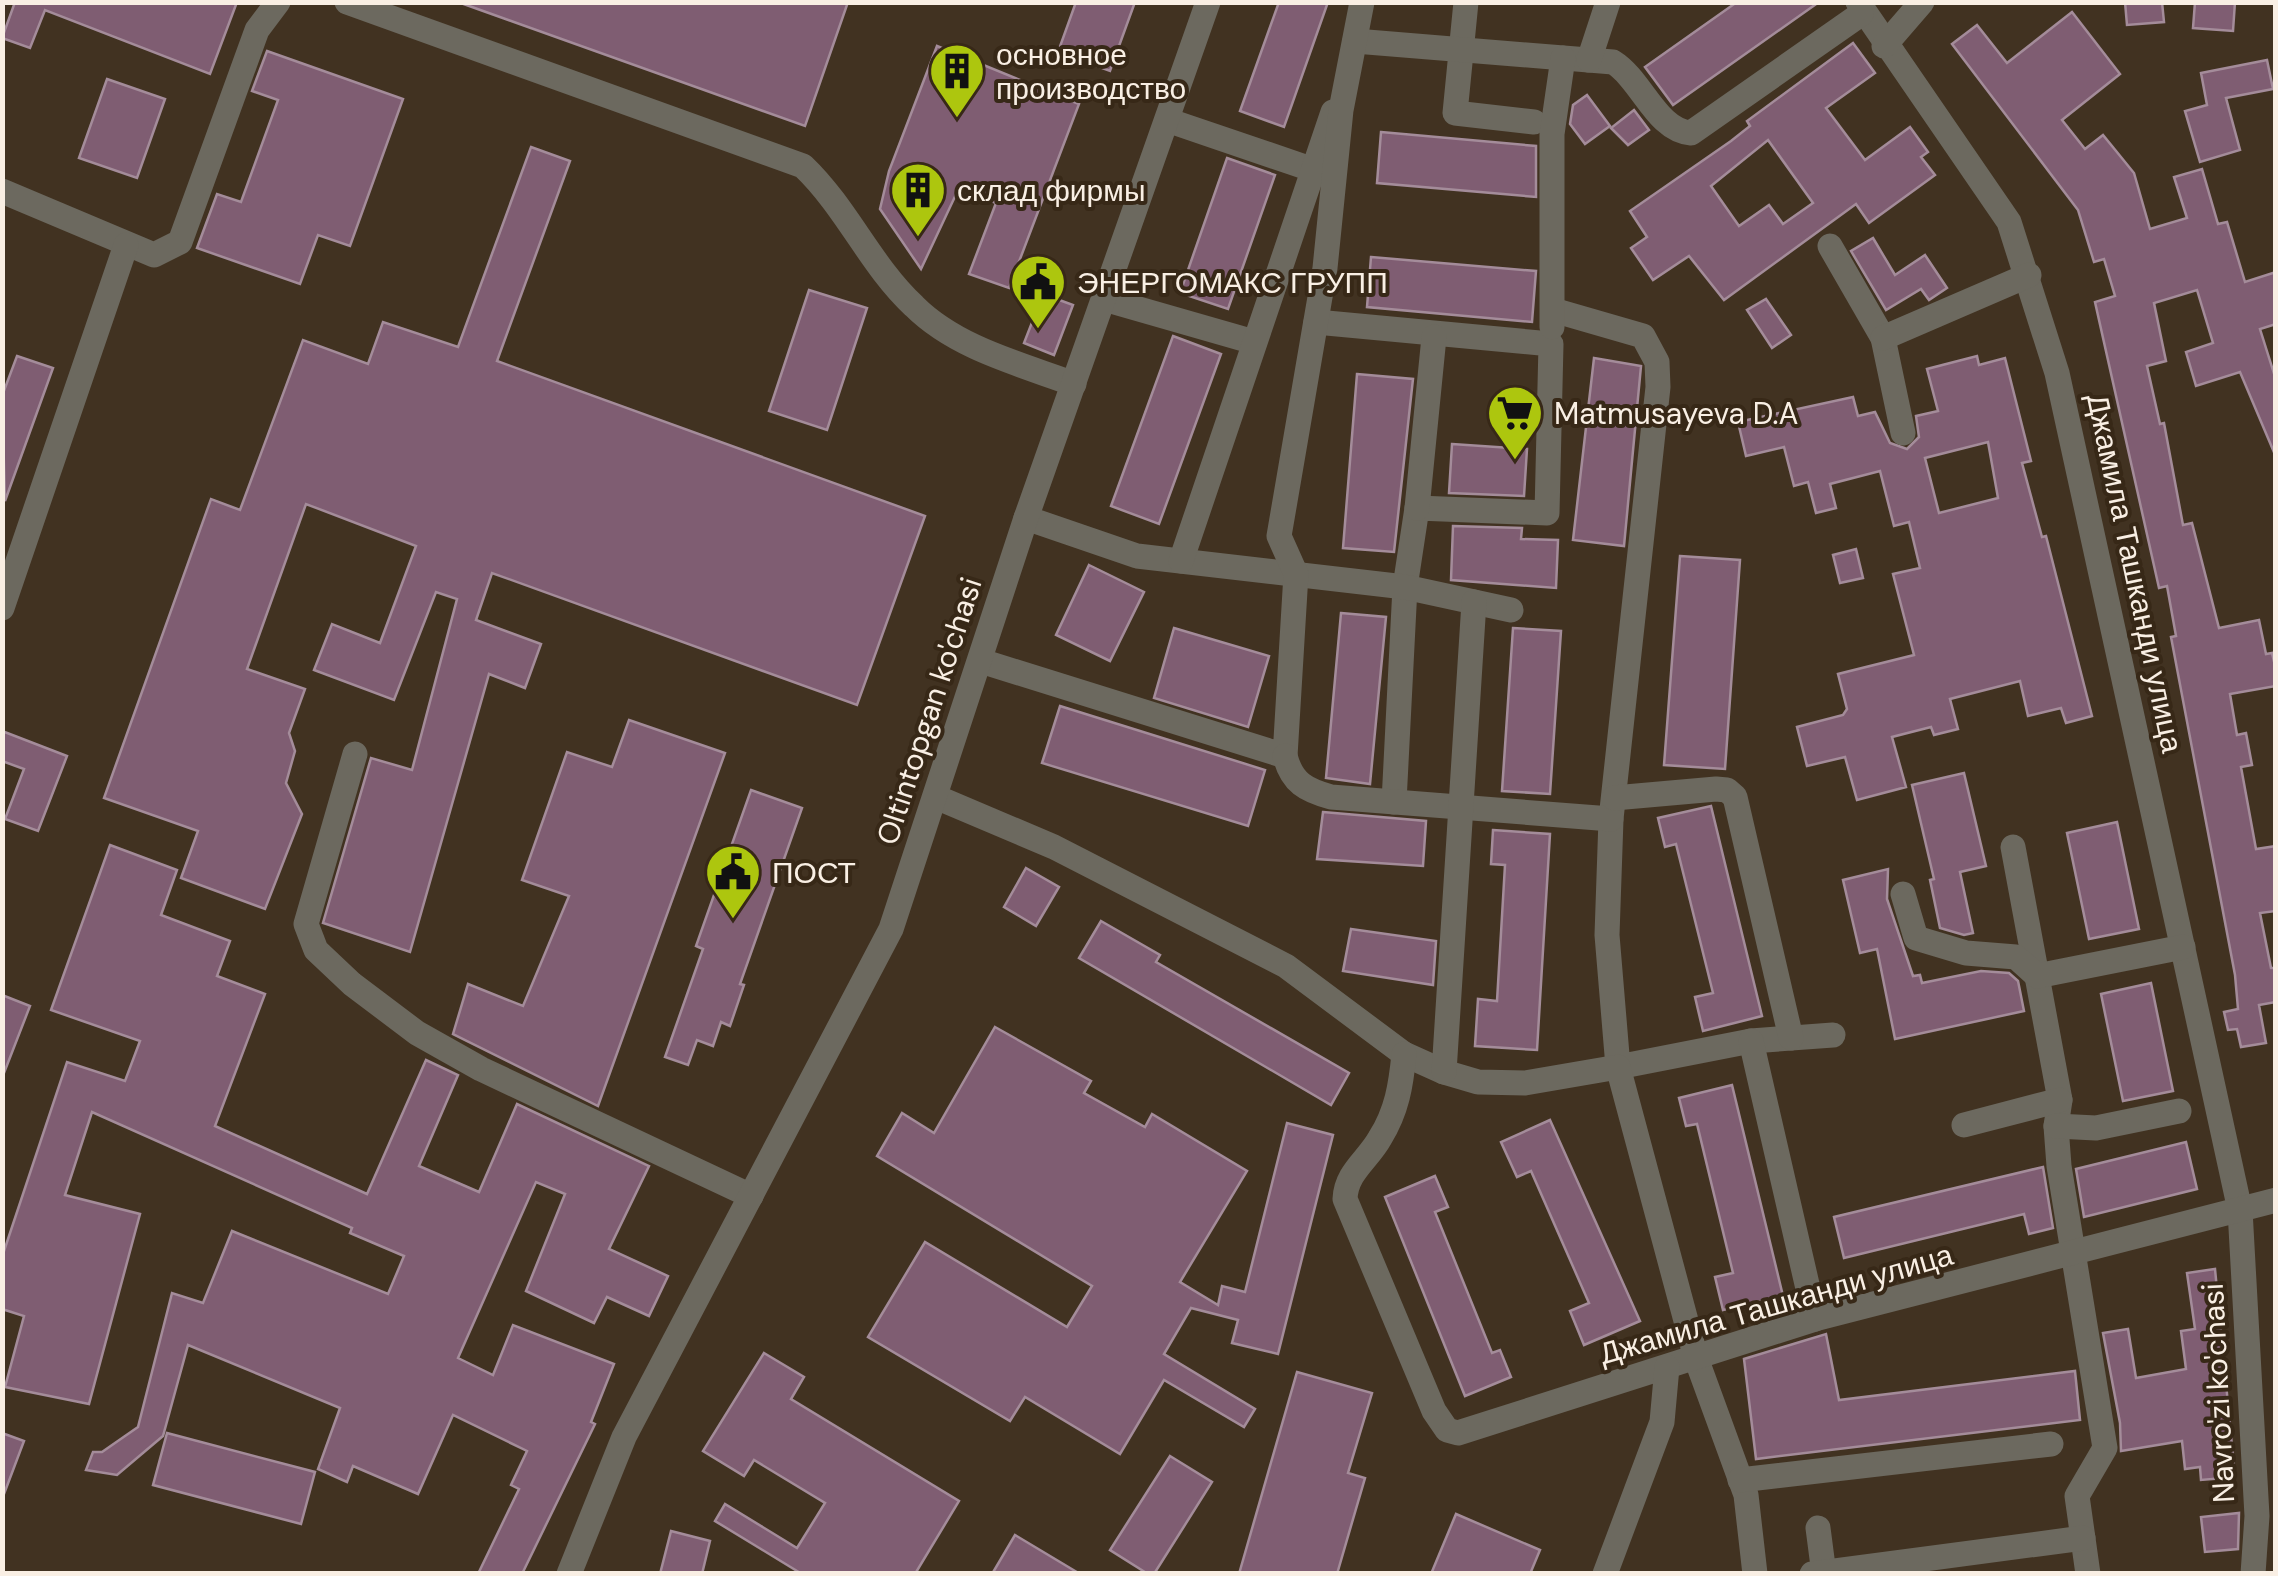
<svg xmlns="http://www.w3.org/2000/svg" width="2278" height="1576" viewBox="0 0 2278 1576" font-family="'DM Sans',sans-serif">
<style>
.building{fill:#7f5d72;stroke:#a48c9a;stroke-width:2.5;fill-rule:evenodd}
.lines{fill:none;stroke-linecap:round;stroke-linejoin:round}
.minor{stroke:#6c695f;stroke-width:25}
.labels{text-anchor:middle;dominant-baseline:central;stroke-width:8;stroke-linejoin:round;paint-order:stroke}
.poi-label{font-size:30px;fill:#f9efe4;stroke:#372817;text-anchor:start}
.street-label{font-size:30px;fill:#f9efe4;stroke:#372817}
</style>
<rect width="100%" height="100%" fill="#413221"/>
<!-- building -->
<g class="building">
<polygon points="15,2 237,2 210,74 45,10 30,48 2,38"/>
<polygon points="458,2 848,2 805,126"/>
<polygon points="1076,2 1135,2 1110,71 1058,52"/>
<polygon points="1279,2 1328,2 1284,127 1240,111"/>
<polygon points="1737,2 1819,2 1673,105 1645,67"/>
<polygon points="2125,2 2162,2 2164,22 2127,25"/>
<polygon points="2195,2 2235,2 2233,31 2193,28"/>
<polygon points="2072,12 2120,74 2062,120 2085,149 2103,135 2134,173 2150,229 2187,218 2174,177 2202,169 2218,224 2227,222 2245,282 2276,272 2276,324 2260,329 2276,380 2276,457 2240,372 2196,386 2186,352 2213,343 2197,290 2154,303 2166,361 2147,366 2160,424 2164,423 2183,525 2192,523 2219,628 2259,620 2266,654 2272,653 2276,670 2276,686 2230,694 2237,735 2246,733 2252,765 2241,767 2256,849 2276,846 2276,911 2260,913 2271,968 2276,968 2276,1002 2259,1005 2266,1043 2241,1047 2237,1029 2228,1030 2224,1012 2238,1009 2235,975 2171,637 2176,636 2167,586 2159,588 2095,302 2115,296 2104,259 2094,262 2078,210 1952,44 1977,25 2007,63"/>
<path d="M1853,43L1875,73L1826,108L1865,160L1910,127L1928,152L1921,157L1935,175L1869,223L1856,204L1724,300L1689,256L1653,280L1631,248L1647,237L1630,211L1731,141L1750,126L1747,121ZM1768,140L1813,203L1783,224L1769,205L1739,226L1711,186Z"/>
<polygon points="937,46 1079,104 1009,288 969,274 996,203 959,188 921,269 880,209 889,171"/>
<polygon points="267,51 403,99 350,246 318,235 300,284 197,248 217,194 241,202 278,100 252,91"/>
<polygon points="2267,60 2273,89 2226,98 2240,150 2200,162 2185,111 2207,105 2201,73"/>
<polygon points="107,79 165,99 137,178 79,158"/>
<polygon points="1587,95 1610,126 1585,144 1570,124 1573,105"/>
<polygon points="1634,110 1649,130 1628,145 1611,128"/>
<polygon points="1381,132 1536,146 1536,197 1377,183"/>
<polygon points="531,147 570,161 497,361 925,516 857,705 492,573 476,620 541,644 525,688 489,674 410,952 323,923 371,758 412,770 457,599 436,592 394,700 314,670 332,624 380,643 416,546 306,504 247,669 305,689 289,733 295,751 286,783 302,814 265,909 181,878 198,831 104,798 211,499 240,510 303,340 368,364 383,322 458,347"/>
<polygon points="1227,158 1275,175 1228,309 1180,293"/>
<polygon points="1873,238 1895,275 1925,255 1947,288 1929,300 1921,289 1886,310 1851,251"/>
<polygon points="1371,257 1536,271 1532,322 1367,307"/>
<polygon points="809,290 867,308 827,430 769,411"/>
<polygon points="1043,294 1073,305 1054,355 1024,343"/>
<polygon points="1766,299 1791,335 1772,348 1747,310"/>
<polygon points="1173,336 1221,354 1159,524 1111,506"/>
<polygon points="17,356 53,368 5,501 2,396"/>
<path d="M1977,356L1979,365L2005,358L2031,461L2022,463L2042,537L2046,536L2092,716L2066,723L2061,708L2028,716L2020,681L1950,699L1958,729L1934,735L1931,727L1892,737L1906,787L1857,800L1845,757L1807,766L1797,727L1843,715L1847,709L1838,674L1914,655L1893,574L1920,568L1909,522L1894,526L1880,471L1830,484L1836,508L1816,513L1808,482L1794,486L1784,447L1746,456L1738,422L1853,397L1858,416L1875,412L1890,443L1907,449L1919,437L1916,416L1938,411L1927,369ZM1988,442L1998,498L1939,513L1925,458Z"/>
<polygon points="1594,358 1641,366 1624,546 1573,540"/>
<polygon points="1357,374 1413,379 1394,552 1343,548"/>
<polygon points="1452,444 1527,449 1524,496 1449,493"/>
<polygon points="1453,526 1522,528 1521,539 1558,540 1556,588 1451,580"/>
<polygon points="1856,549 1863,578 1840,583 1833,555"/>
<polygon points="1680,556 1740,560 1725,769 1664,765"/>
<polygon points="1089,565 1144,592 1110,661 1056,635"/>
<polygon points="1341,613 1386,617 1370,784 1326,778"/>
<polygon points="1174,628 1269,656 1248,727 1154,698"/>
<polygon points="1513,628 1561,631 1550,794 1502,791"/>
<polygon points="1060,706 1265,770 1248,826 1042,763"/>
<polygon points="629,720 725,753 598,1106 453,1034 468,984 523,1006 569,896 522,880 567,752 612,767"/>
<polygon points="2,731 67,756 38,831 5,819 24,769 2,761"/>
<polygon points="1964,773 1986,866 1960,872 1973,933 1964,935 1940,928 1930,880 1934,879 1912,785"/>
<polygon points="751,790 802,808 740,984 744,985 730,1026 721,1022 713,1046 697,1040 688,1065 665,1057 703,949 696,946"/>
<polygon points="1711,806 1762,1016 1703,1031 1695,997 1713,993 1676,844 1665,847 1658,818"/>
<polygon points="1323,812 1426,821 1423,866 1317,859"/>
<polygon points="2117,822 2139,929 2089,939 2067,833"/>
<polygon points="1493,830 1550,834 1537,1050 1475,1046 1478,999 1497,1001 1505,865 1491,864"/>
<polygon points="110,845 177,870 161,915 230,941 217,976 265,994 215,1126 367,1194 426,1060 458,1075 419,1166 479,1192 517,1104 649,1166 609,1249 668,1276 649,1316 607,1297 594,1323 526,1291 565,1194 536,1182 458,1358 493,1375 513,1325 614,1364 591,1422 595,1424 522,1574 478,1574 519,1489 511,1485 527,1451 453,1415 418,1494 353,1466 347,1482 318,1469 340,1408 188,1345 163,1436 117,1475 86,1470 93,1452 102,1452 138,1427 172,1293 203,1303 232,1231 388,1294 404,1256 350,1233 352,1228 92,1112 65,1195 140,1214 89,1404 5,1387 24,1316 2,1309 2,1257 67,1062 125,1081 140,1041 51,1010"/>
<polygon points="1026,868 1059,887 1036,926 1004,907"/>
<polygon points="1888,869 1887,899 1913,976 1920,975 1922,983 1981,971 2009,973 2018,981 2024,1011 1895,1039 1877,949 1860,953 1843,880"/>
<polygon points="1101,921 1160,955 1156,962 1349,1073 1331,1105 1079,958"/>
<polygon points="1351,929 1436,941 1433,985 1343,971"/>
<polygon points="2151,983 2173,1091 2123,1101 2101,994"/>
<polygon points="2,995 30,1006 4,1073 2,1073"/>
<polygon points="995,1027 1091,1081 1084,1093 1145,1127 1152,1114 1247,1171 1180,1282 1218,1305 1222,1286 1245,1292 1287,1123 1333,1135 1278,1354 1232,1343 1238,1320 1191,1308 1164,1354 1255,1409 1244,1427 1164,1380 1120,1454 1025,1397 1010,1421 868,1337 925,1242 1067,1327 1092,1286 877,1156 902,1113 934,1133"/>
<polygon points="1732,1085 1783,1296 1723,1310 1715,1277 1733,1273 1697,1124 1686,1126 1679,1098"/>
<polygon points="1550,1120 1640,1321 1584,1345 1570,1311 1589,1303 1531,1171 1517,1177 1501,1142"/>
<polygon points="2186,1142 2197,1189 2084,1217 2076,1169"/>
<polygon points="2043,1167 2053,1228 2029,1234 2024,1214 1844,1258 1834,1217"/>
<polygon points="1435,1176 1448,1207 1435,1212 1492,1353 1500,1350 1511,1377 1465,1396 1385,1197"/>
<polygon points="2215,1269 2235,1477 2201,1480 2200,1467 2185,1469 2182,1441 2121,1451 2120,1423 2103,1333 2128,1329 2136,1378 2186,1369 2181,1331 2195,1329 2187,1273"/>
<polygon points="1826,1334 1839,1400 2075,1371 2080,1420 1756,1459 1744,1359"/>
<polygon points="764,1353 804,1377 791,1399 959,1501 915,1574 802,1574 715,1521 725,1504 797,1548 825,1503 754,1460 744,1476 703,1451"/>
<polygon points="1297,1372 1372,1393 1348,1473 1365,1478 1337,1574 1239,1574"/>
<polygon points="2,1433 24,1441 4,1494 2,1494"/>
<polygon points="167,1433 315,1472 301,1524 153,1485"/>
<polygon points="1170,1456 1212,1482 1154,1574 1148,1574 1110,1550"/>
<polygon points="2239,1513 2238,1549 2205,1552 2201,1517"/>
<polygon points="1456,1514 1540,1550 1530,1574 1431,1574"/>
<polygon points="671,1531 710,1541 702,1574 660,1574"/>
<polygon points="1015,1535 1080,1574 992,1574"/>
</g>
<g class="lines">
<!-- minor -->
<g class="minor">
<path d="M347,2L803,166C847,208 870,265 914,306C956,348 1020,364 1074,384"/>
<polyline points="1466,2 1455,113 1534,122"/>
<polyline points="1858,2 2009,222 2057,373 2240,1210 2257,1516 2253,1574"/>
<path d="M1355,41L1613,62C1642,80 1656,130 1691,133L1861,14"/>
<polyline points="1884,46 1922,2"/>
<polyline points="1589,60 1608,2"/>
<polyline points="1167,120 1311,169"/>
<polyline points="2,191 154,255 180,242 257,30 278,2"/>
<polyline points="1830,246 1883,338 1903,433"/>
<polyline points="1104,299 1254,342"/>
<polyline points="1553,310 1643,336 1657,362 1658,387 1611,819 1607,935 1618,1067 1751,1041 1833,1035"/>
<polyline points="1316,322 1551,344 1547,513 1417,508 1405,587 1394,802"/>
<polyline points="1552,327 1552,134 1563,58"/>
<polyline points="1883,338 2029,275"/>
<polyline points="1417,508 1434,337"/>
<polyline points="1026,518 1137,556 1405,587 1511,610"/>
<polyline points="1181,561 1333,112"/>
<polyline points="2,608 126,245"/>
<polyline points="981,661 1285,756 1296,574 1279,536 1325,268 1341,110 1362,2"/>
<polyline points="355,754 306,924 316,950 352,984 417,1033 481,1069 751,1196"/>
<path d="M1285,756C1292,783 1306,790 1331,797L1611,819"/>
<polyline points="936,797 1054,847 1286,966 1404,1054 1444,1072 1478,1082 1525,1083 1618,1067 1696,1358 1746,1495 1755,1574"/>
<polyline points="1614,798 1716,789 1727,790 1735,797 1791,1038"/>
<polyline points="2013,847 2060,1100 2056,1126 2059,1166 2105,1448 2077,1496 2088,1574"/>
<polyline points="1903,894 1916,938 1966,953 2016,957 2037,976 2183,947"/>
<polyline points="1751,1041 1815,1319"/>
<path d="M1404,1054C1401,1085 1397,1111 1380,1138C1368,1160 1346,1172 1345,1199L1434,1411L1447,1430L1458,1433L1815,1319L2276,1200"/>
<polyline points="1444,1072 1474,602"/>
<polyline points="1964,1125 2060,1100"/>
<polyline points="2056,1126 2096,1128 2179,1111"/>
<polyline points="1740,1480 2051,1444"/>
<polyline points="1818,1528 1824,1574"/>
<polyline points="569,1574 624,1437 891,929 1026,518 1208,2"/>
<polyline points="1605,1574 1662,1422 1667,1367"/>
<polyline points="1812,1574 2083,1538"/>
</g>
</g>
<!-- icons -->
<defs>
<g id="building-pin" transform="scale(2.875)"><path d="M0 17L-7.5 6A9.5 9.5 0 1 1 7.5 6Z" fill="#adc60e" stroke="#372817"/><path d="M-4-6H4V6H1V3H-1V6H-4ZM-2.5-4.3h1.7v1.8h-1.7ZM.8-4.3h1.7v1.8H.8ZM-2.5-1h1.7V.8h-1.7ZM.8-1h1.7V.8H.8Z" fill="#111"/></g>
<g id="civic-pin" transform="scale(2.875)"><path d="M0 17L-7.5 6A9.5 9.5 0 1 1 7.5 6Z" fill="#adc60e" stroke="#372817"/><path d="M-.6-6.5H3V-4.5H.6V-3L4-1V1h2V6H-6V1h2V-1L-.6-3ZM-1.2 2.5V6h2.4V2.5Z" fill="#111"/></g>
<g id="supermarket-pin" transform="scale(2.875)"><path d="M0 17L-7.5 6A9.5 9.5 0 1 1 7.5 6Z" fill="#adc60e" stroke="#372817"/><path d="M-6-5.5h2.5l.6 2H6L4.5 2H-2.5L-4.4-4H-6ZM-1.5 3.2a1.3 1.3 0 1 0 .1 0ZM3 3.2a1.3 1.3 0 1 0 .1 0Z" fill="#111"/></g>
</defs>
<g fill-rule="evenodd">
<use href="#building-pin" x="957" y="71"/>
<use href="#building-pin" x="918" y="190"/>
<use href="#civic-pin" x="1038" y="282"/>
<use href="#supermarket-pin" x="1515" y="413"/>
<use href="#civic-pin" x="733" y="872"/>
</g>
<g class="labels">
<!-- poi labels -->
<g class="poi-label">
<text x="996" y="54">основное<tspan x="996" dy="34">производство</tspan></text>
<text x="957" y="190">склад фирмы</text>
<text x="1077" y="282">ЭНЕРГОМАКС ГРУПП</text>
<text x="1554" y="413">Matmusayeva D.A</text>
<text x="772" y="872">ПОСТ</text>
</g>
<!-- street labels -->
<g class="street-label">
<text transform="translate(2135 573) rotate(78)">Джамила Ташканди улица</text>
<text transform="translate(929 711) rotate(-72)">Oltintopgan ko'chasi</text>
<text transform="translate(1776 1304) rotate(-16)">Джамила Ташканди улица</text>
<text transform="translate(2218 1393) rotate(-93)">Navro'zi ko'chasi</text>
</g>
</g>
<!-- border -->
<rect width="2278" height="1576" fill="none" stroke="#f9efe4" stroke-width="10"/>
</svg>
